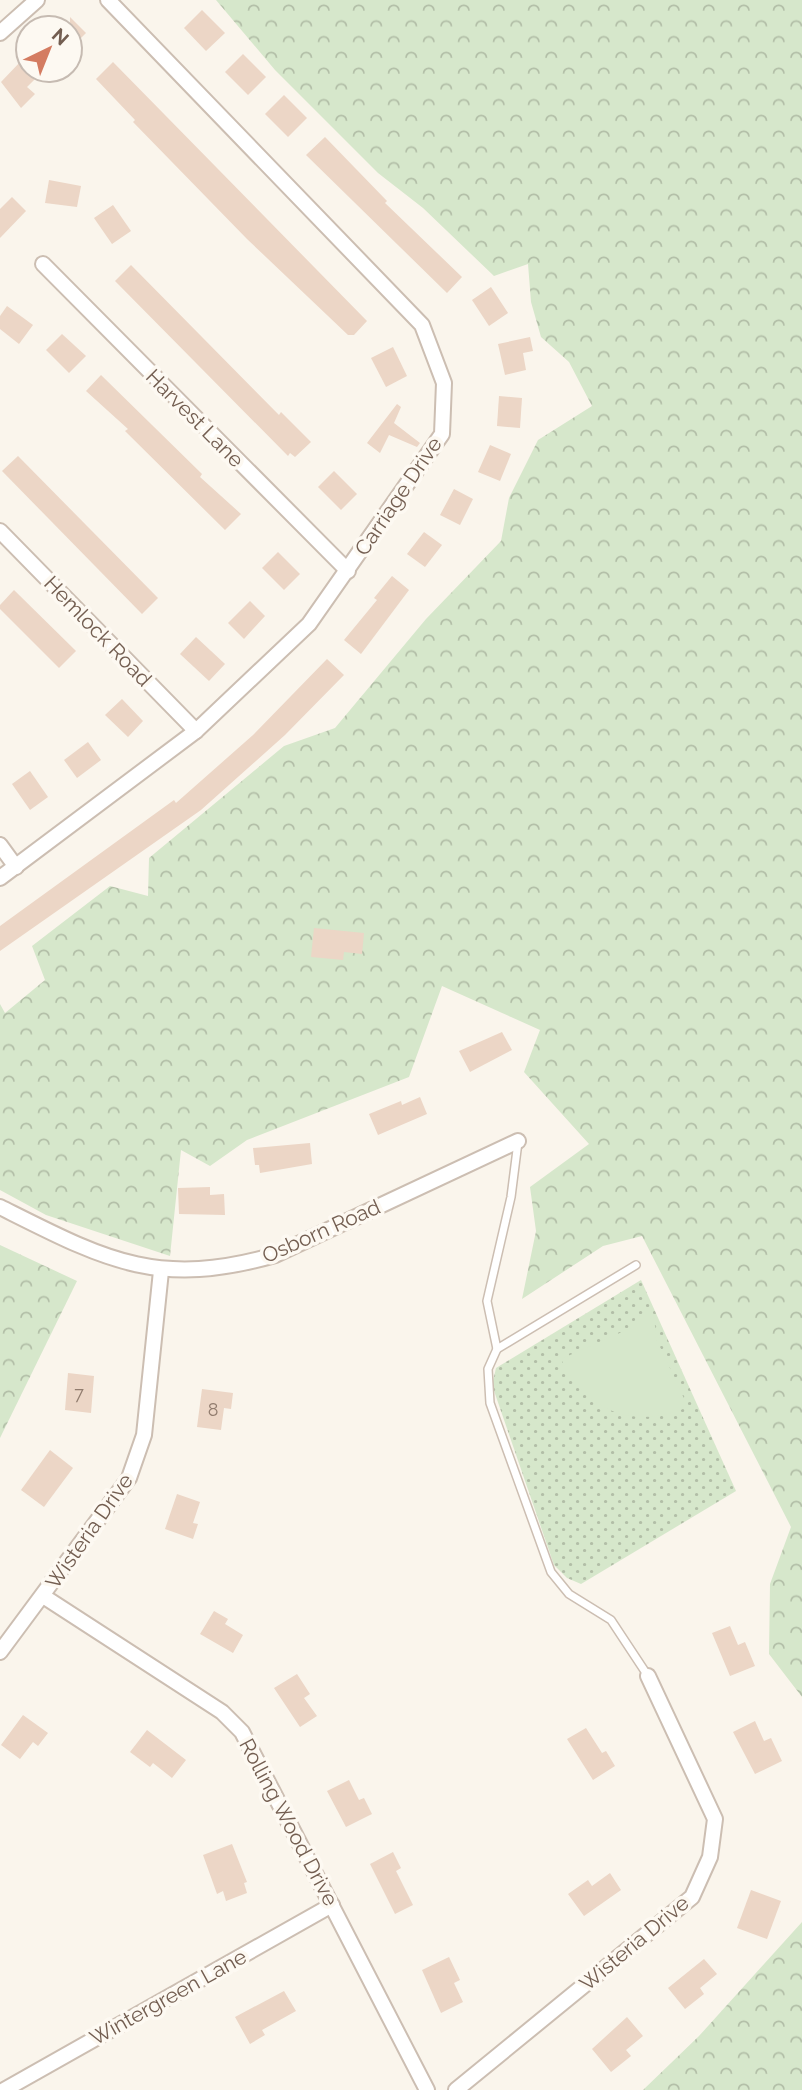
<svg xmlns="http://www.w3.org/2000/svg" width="802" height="2090" viewBox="0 0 802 2090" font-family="Raleway,sans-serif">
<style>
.forest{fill:url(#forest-crowns)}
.park{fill:url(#park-dots)}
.pitch{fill:#d6e7cb}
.building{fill:#ecd6c6}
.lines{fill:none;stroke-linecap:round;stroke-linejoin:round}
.lane-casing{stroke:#ccbeb2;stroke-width:10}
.street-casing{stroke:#ccbeb2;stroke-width:18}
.lane{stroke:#fff;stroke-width:7}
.street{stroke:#fff;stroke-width:14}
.labels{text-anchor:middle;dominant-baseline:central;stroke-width:7;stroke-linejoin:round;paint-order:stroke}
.number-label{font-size:18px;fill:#917c6e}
.street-label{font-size:21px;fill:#735e51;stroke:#fdf9f2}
</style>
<defs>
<pattern id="forest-crowns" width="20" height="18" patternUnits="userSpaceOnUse" patternTransform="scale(1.75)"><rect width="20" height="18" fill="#d6e7cb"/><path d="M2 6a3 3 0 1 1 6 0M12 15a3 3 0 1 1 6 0" fill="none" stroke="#b2bea7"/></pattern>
<pattern id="park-dots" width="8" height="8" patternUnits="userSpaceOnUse" patternTransform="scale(1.75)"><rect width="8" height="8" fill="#d6e7cb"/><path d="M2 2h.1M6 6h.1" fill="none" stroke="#b2bea7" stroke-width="1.8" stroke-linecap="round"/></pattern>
</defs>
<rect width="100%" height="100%" fill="#faf5ec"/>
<!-- forest -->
<g class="forest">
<polygon points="216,0 802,0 802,1697 769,1654 770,1584 791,1527 642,1236 603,1246 522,1299 536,1231 530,1187 589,1144 524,1072 540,1030 442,986 409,1077 247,1140 210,1166 181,1150 170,1256 46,1215 0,1190 0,1004 5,1013 45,980 32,946 110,886 148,896 149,858 284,746 335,728 426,619 501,541 509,498 538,440 592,406 569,362 541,337 531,302 528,264 494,276 423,208 378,173 275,70"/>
<polygon points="0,1245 77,1281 0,1438"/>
<polygon points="802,1922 802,2090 643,2090 699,2036"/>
</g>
<!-- park -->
<polygon class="park" points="641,1280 736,1491 581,1584 567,1578 554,1565 492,1385 496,1368"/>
<!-- pitch -->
<path class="pitch" d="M645,1314C654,1320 657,1325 655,1336L688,1407C633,1430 587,1412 561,1359L631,1328L637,1316Z"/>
<!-- building -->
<g class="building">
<polygon points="202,10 225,33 206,51 184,28"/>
<polygon points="70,17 86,33 70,49"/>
<polygon points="243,54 266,77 248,95 225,72"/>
<polygon points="22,60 28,70 38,76 27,87 35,94 21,108 1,82"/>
<polygon points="113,62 367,321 354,335 348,335 247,239 133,122 135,120 96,79"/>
<polygon points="284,95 307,118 288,137 265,114"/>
<polygon points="325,137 387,201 385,203 462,277 447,293 306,155"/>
<polygon points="49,180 81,186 77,207 45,203"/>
<polygon points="12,197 26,211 0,238 0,209"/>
<polygon points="113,205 131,231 112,244 94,218"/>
<polygon points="131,265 279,415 281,412 311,442 295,457 290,453 288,456 115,281"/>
<polygon points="491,287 508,313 489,326 472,300"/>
<polygon points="7,306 33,325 19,344 0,329 0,316"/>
<polygon points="62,334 86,356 69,373 46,350"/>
<polygon points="530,337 533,351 523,353 526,370 505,375 498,344"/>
<polygon points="393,347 407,376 386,387 371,358"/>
<polygon points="101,375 202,474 200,477 241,514 225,530 125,431 128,429 86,391"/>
<polygon points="499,396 522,398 520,428 497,426"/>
<polygon points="397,404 401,407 394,423 420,443 417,447 389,435 380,453 367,443"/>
<polygon points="490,445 511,454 500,481 478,472"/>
<polygon points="18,456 158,598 142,614 2,471"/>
<polygon points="334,471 357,494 341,510 318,487"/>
<polygon points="454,489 473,499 460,525 440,515"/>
<polygon points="424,532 442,545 425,567 407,554"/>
<polygon points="278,552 300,574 284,590 262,568"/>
<polygon points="392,576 409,590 361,654 344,640 377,600 374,598"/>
<polygon points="14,590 76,651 59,668 0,609 0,605"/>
<polygon points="250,601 265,616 244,639 228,623"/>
<polygon points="196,637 225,664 209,681 180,654"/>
<polygon points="327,659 344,675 285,735 201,810 0,951 0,926 174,800 176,803 253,735"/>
<polygon points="122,699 143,721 128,737 105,715"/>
<polygon points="88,742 101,760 77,778 64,760"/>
<polygon points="30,771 48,797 30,810 12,784"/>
<polygon points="314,928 364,933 362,954 344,952 343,960 311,957"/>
<polygon points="502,1032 512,1050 470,1072 459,1051"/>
<polygon points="420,1097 427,1114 378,1135 369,1114 401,1101 402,1105"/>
<polygon points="310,1143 312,1164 260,1173 259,1165 255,1165 253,1148"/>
<polygon points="210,1187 210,1195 224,1194 225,1215 179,1214 178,1188"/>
<polygon points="68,1373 94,1376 91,1413 65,1410"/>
<polygon points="202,1389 233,1393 231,1409 224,1408 221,1430 197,1427"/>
<polygon points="50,1450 73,1468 44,1507 21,1490"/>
<polygon points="177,1494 200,1502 193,1523 198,1524 193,1539 165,1529"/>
<polygon points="214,1611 228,1619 225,1624 243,1635 233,1653 200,1634"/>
<polygon points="730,1626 738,1645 745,1642 755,1666 730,1676 712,1633"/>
<polygon points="297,1674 310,1694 304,1698 317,1716 300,1727 274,1688"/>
<polygon points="23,1715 48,1733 38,1746 33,1742 20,1759 1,1745"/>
<polygon points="755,1721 764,1741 771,1738 782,1761 755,1774 733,1732"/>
<polygon points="586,1728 602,1753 606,1751 615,1766 593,1780 567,1739"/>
<polygon points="147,1730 186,1760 172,1778 153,1763 150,1767 130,1752"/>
<polygon points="349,1780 359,1800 364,1798 372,1814 346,1827 327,1791"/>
<polygon points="232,1844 247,1882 244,1883 247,1893 226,1901 223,1891 217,1894 203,1855"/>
<polygon points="393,1852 401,1868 396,1871 413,1905 395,1914 370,1864"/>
<polygon points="610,1873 621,1890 584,1916 568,1894 588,1880 592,1886"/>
<polygon points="751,1890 781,1901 767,1939 737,1928"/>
<polygon points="449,1957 460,1980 454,1983 463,2002 441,2013 422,1970"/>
<polygon points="704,1959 717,1974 700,1988 704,1994 685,2009 668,1988"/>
<polygon points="284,1991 296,2011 262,2030 265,2035 250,2044 235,2017"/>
<polygon points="627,2017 643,2036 626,2050 631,2056 611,2072 592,2049"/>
</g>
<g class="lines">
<!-- lane casing -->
<g class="lane-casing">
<g id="lane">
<polyline points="518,1142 511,1197 487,1301 497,1349 636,1265"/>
<polyline points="497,1349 488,1369 490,1403 551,1572 569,1594 611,1620 648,1676"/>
</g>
</g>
<!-- street casing -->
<g class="street-casing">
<g id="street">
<polyline points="0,33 37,0"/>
<polyline points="43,264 348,571"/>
<polyline points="0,531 196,731"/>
<polyline points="0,845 16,867"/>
<polyline points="0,878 196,731 309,624 442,434 444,383 422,325 108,0"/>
<path d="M0,1207C104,1259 156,1289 275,1255L518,1141"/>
<polyline points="43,1596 222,1712 242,1732 427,2090"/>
<polyline points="0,1652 129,1478 144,1435 161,1271"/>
<polyline points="4,2090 332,1905"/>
<polyline points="456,2090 692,1897 710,1857 715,1819 648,1676"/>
</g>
</g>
<!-- lane -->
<use href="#lane" class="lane"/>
<!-- street -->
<use href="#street" class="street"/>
</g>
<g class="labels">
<!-- number labels -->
<g class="number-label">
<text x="79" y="1393">7</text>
<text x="213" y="1409">8</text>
</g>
<!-- street labels -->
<g class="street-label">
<text transform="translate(195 418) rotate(45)">Harvest Lane</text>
<text transform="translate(398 496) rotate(-56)">Carriage Drive</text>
<text transform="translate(98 631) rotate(46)">Hemlock Road</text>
<text transform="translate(321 1231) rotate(-24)">Osborn Road</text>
<text transform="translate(89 1531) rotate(-55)">Wisteria Drive</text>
<text transform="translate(289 1822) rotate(62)">Rolling Wood Drive</text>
<text transform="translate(634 1943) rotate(-40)">Wisteria Drive</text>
<text transform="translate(168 1997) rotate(-29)">Wintergreen Lane</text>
</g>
</g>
<!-- north arrow -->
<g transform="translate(49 49) rotate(43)"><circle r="33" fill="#fdf9f2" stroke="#c6bbb2" stroke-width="2"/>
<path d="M0-5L12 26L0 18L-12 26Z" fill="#d47c61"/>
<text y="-10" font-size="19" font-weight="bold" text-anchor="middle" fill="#735e51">N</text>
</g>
</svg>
